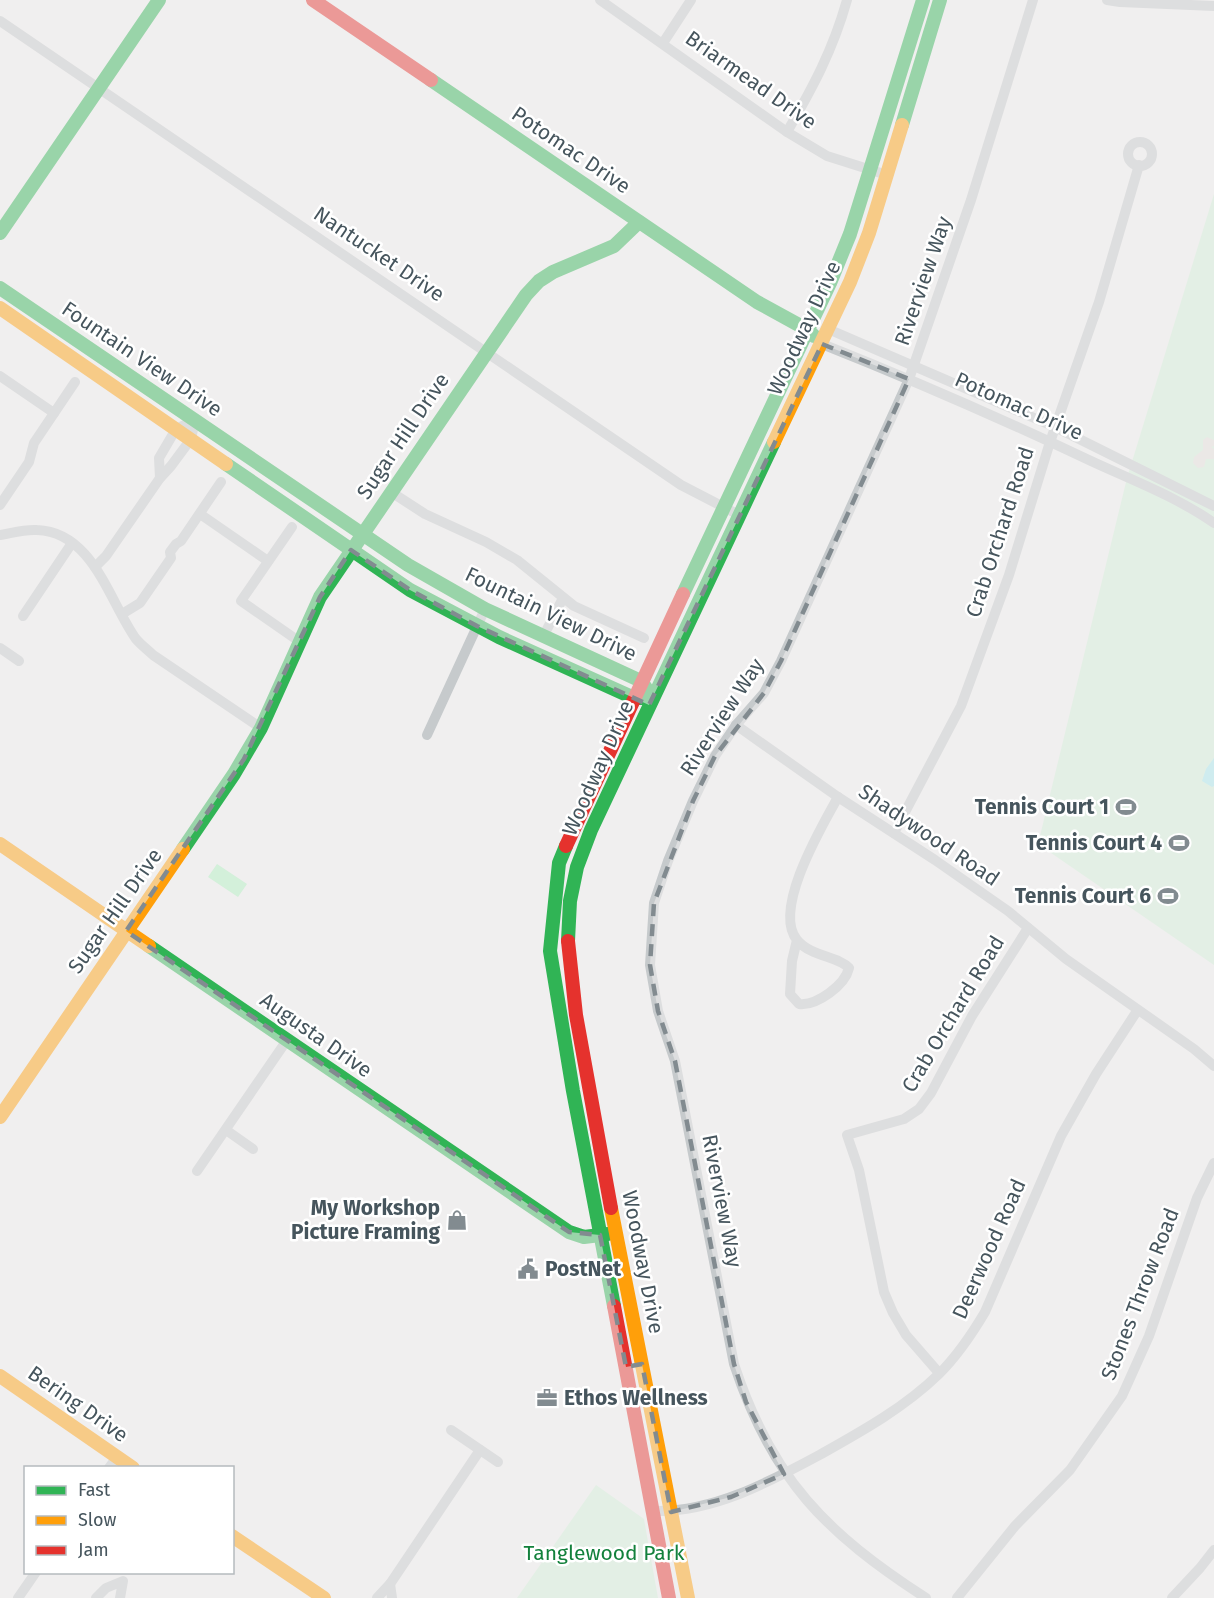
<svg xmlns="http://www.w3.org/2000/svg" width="1214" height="1598" viewBox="0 0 1214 1598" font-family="'Fira Sans',sans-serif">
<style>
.green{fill:#d3f0da}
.sand{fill:#e4e0db}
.water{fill:#a6e9ef}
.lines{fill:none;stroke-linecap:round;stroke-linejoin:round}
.street{stroke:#c6cacc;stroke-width:10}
.fast{stroke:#30b455;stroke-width:14}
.slow{stroke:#ff9f0a;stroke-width:14}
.jam{stroke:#e5322d;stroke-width:14}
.marked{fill:none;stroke:#828b90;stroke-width:4.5;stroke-dasharray:12 8;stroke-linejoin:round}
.labels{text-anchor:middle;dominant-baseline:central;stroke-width:5;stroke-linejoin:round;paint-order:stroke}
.street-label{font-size:21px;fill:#46555d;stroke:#fff}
.poi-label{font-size:21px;font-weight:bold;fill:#46555d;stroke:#fff;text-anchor:end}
.park-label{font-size:21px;fill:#13813c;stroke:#fff}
</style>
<rect width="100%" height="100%" fill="#f0efef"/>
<!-- green -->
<g class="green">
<polygon points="1214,194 1214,965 1038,844 1127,478"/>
<polygon points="217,864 247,884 238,897 208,877"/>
<polygon points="596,1485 644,1519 658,1598 517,1598"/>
</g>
<!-- sand -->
<polygon class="sand" points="1207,437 1214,440 1214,446 1211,447 1214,449 1214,459 1206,459 1204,467 1198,468 1193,463 1194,457 1203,450 1203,440"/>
<!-- water -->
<polygon class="water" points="1214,758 1214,786 1212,787 1202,781 1206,769"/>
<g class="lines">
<!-- street -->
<g class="street">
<polyline points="600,0 787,132 827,156 887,175"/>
<polyline points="1107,0 1120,2 1214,6"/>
<polyline points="0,21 681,485 739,515"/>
<polyline points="663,43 691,0"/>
<path d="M787,132C813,87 833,50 847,0"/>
<circle cx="1140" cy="154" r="12"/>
<polyline points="828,329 1055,427 1214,506"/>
<path d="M822,344C913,380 1002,419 1091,461C1132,480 1177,497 1214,523"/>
<polyline points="0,376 54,413"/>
<polyline points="160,478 159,458 176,429 195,420"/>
<polyline points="391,492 425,514 486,542 517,560 574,606 644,638"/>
<polyline points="0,505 29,462 34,443 75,382"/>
<polyline points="200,514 268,561"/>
<polyline points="292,527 241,601 300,642"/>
<path d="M0,535C12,533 25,529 37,530C93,532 109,601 136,639C141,645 148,650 153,655L261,728"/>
<polyline points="95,567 106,556 160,478 171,466 191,439 195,420"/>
<polyline points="122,614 140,603 171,558 170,552 176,544 181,541 221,482"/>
<polyline points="23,616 72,543"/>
<polyline points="544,635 563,598"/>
<polyline points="0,648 19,661"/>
<polyline points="736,725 838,797 935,860 1008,911 1066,959 1194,1049 1214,1066"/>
<polyline points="427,735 485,609"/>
<polyline points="894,833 961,706 1009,575 1050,442 1099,302 1139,165"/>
<path d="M797,940L792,961L790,994L799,1004C817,1006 845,985 849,968C838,956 811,957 797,940C772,910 822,826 838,797"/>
<polyline points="226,1130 253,1149"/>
<polyline points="197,1171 287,1040"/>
<polyline points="939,1373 906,1335 893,1313 884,1292 859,1170 847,1135 904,1119 919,1109 931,1093 972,1016 1028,928"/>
<polyline points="451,1430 498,1462"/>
<polyline points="109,1468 117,1457"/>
<path d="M653,1511C713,1513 771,1481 823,1453C864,1430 905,1407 939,1374C958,1355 972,1334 985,1312L1061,1136L1096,1074L1137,1011"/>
<polyline points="390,1584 392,1598"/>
<polyline points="18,1598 36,1572"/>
<polyline points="96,1598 106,1588 123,1581 120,1598"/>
<polyline points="377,1598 390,1584 480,1450"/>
<path d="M926,1598C826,1533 772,1480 734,1364L675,1061L658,1011L650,965L654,903L668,861L693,801L715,756L736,725L764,693L781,661L909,379L971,200L1033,0"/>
<polyline points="957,1598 1015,1526 1070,1470 1122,1396 1149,1336 1197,1198 1214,1163"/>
<polyline points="1172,1598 1200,1568 1214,1550"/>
</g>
<!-- fast -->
<g class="fast">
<polyline points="431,80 757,302 808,330 814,336"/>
<polyline points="902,125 940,0"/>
<polyline points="0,233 159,0"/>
<polyline points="0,288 408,565 485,609 641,681 646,688"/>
<polyline points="226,464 410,590 499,637 634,698 644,698"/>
<polyline points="683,594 830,283 850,234 923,0"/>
<polyline points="566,846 559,863 550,951 573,1091 614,1306"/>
<polyline points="183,849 234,774 261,728 320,597 526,295 539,281 553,272 614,246 639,222"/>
<polyline points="568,941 570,901 577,867 591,830 774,442"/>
<polyline points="149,946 569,1232 584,1237 608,1234"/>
</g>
<!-- slow -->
<g class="slow">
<polyline points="0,308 226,464"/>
<polyline points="774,442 850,282 869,233 902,125"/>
<polyline points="0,844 149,946"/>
<polyline points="0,1117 183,849"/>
<polyline points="611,1208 688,1598"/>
<polyline points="0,1376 133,1468"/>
<polyline points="232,1536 324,1598"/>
</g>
<!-- jam -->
<g class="jam">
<polyline points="313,0 431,80"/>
<polyline points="566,846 683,594"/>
<polyline points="568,941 576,1015 611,1208"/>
<polyline points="614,1306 669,1598"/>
</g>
</g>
<!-- marked area -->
<path d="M0 0H1214V1598H0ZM822,344L909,379L781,661L764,693L715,756L693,801L654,903L650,965L658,1011L675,1061L734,1364L746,1402L784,1474L731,1497L671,1512L642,1364L626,1367L600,1235L569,1232L126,931L244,759L320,597L351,550L410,590L477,626L649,705Z" fill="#f0efef" fill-opacity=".55" fill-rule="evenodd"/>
<path class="marked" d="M822,344L909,379L781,661L764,693L715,756L693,801L654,903L650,965L658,1011L675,1061L734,1364L746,1402L784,1474L731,1497L671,1512L642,1364L626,1367L600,1235L569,1232L126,931L244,759L320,597L351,550L410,590L477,626L649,705Z"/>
<!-- icons -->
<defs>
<g id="stadium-bare" transform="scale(1.62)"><path d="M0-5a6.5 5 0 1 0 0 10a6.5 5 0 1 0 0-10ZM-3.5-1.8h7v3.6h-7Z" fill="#828b90" stroke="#fff" stroke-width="2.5" paint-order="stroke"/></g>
<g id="shop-bare" transform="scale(1.62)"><path d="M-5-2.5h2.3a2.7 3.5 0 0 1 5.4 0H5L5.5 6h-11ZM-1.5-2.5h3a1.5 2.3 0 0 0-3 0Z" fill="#828b90" stroke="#fff" stroke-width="2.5" paint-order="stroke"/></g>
<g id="civic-bare" transform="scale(1.62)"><path d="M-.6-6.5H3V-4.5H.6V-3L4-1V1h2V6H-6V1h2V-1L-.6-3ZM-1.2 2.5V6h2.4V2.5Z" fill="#828b90" stroke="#fff" stroke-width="2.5" paint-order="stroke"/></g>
<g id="office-bare" transform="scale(1.62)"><path d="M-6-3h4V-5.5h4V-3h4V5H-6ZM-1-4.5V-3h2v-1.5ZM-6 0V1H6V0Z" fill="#828b90" stroke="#fff" stroke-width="2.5" paint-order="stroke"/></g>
</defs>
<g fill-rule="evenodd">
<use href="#stadium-bare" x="1126" y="807"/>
<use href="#stadium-bare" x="1179" y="843"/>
<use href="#stadium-bare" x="1168" y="896"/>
<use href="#shop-bare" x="457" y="1220"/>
<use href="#civic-bare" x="528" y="1269"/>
<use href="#office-bare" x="547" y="1398"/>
</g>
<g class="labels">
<!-- street labels -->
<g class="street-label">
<text transform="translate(751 80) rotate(35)">Briarmead Drive</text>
<text transform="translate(571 150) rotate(34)">Potomac Drive</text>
<text transform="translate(379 254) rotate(34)">Nantucket Drive</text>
<text transform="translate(923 281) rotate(-71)">Riverview Way</text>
<text transform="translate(804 328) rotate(-65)">Woodway Drive</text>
<text transform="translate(142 359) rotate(34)">Fountain View Drive</text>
<text transform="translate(1019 406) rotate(24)">Potomac Drive</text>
<text transform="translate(403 436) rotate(-56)">Sugar Hill Drive</text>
<text transform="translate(1000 532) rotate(-72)">Crab Orchard Road</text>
<text transform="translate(551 614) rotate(26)">Fountain View Drive</text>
<text transform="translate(722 717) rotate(-57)">Riverview Way</text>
<text transform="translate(598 768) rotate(-66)">Woodway Drive</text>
<text transform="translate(929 835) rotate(34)">Shadywood Road</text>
<text transform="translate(115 911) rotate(-55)">Sugar Hill Drive</text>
<text transform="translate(953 1014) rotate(-59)">Crab Orchard Road</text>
<text transform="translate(316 1035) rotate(35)">Augusta Drive</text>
<text transform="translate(722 1201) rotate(79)">Riverview Way</text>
<text transform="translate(989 1249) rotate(-66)">Deerwood Road</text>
<text transform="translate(643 1262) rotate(79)">Woodway Drive</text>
<text transform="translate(1140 1294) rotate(-69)">Stones Throw Road</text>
<text transform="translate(78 1404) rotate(35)">Bering Drive</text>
</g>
<!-- poi labels -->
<g class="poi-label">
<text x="1109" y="807">Tennis Court 1</text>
<text x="1162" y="843">Tennis Court 4</text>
<text x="1151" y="896">Tennis Court 6</text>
<text x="440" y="1208">My Workshop<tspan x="440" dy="24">Picture Framing</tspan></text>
<text x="545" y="1269" text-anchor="start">PostNet</text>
<text x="564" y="1398" text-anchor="start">Ethos Wellness</text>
</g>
<!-- park labels -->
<g class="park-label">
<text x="604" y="1553">Tanglewood Park</text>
</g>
</g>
<!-- legend -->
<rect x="24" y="1466" width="210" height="108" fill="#ffffff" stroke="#b5bbbe" stroke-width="1.5"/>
<rect x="36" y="1486" width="30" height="9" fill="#30b455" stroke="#b5bbbe" stroke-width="1.5"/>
<text x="78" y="1496" font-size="18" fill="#46555d">Fast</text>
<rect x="36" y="1516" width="30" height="9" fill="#ff9f0a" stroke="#b5bbbe" stroke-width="1.5"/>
<text x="78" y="1526" font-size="18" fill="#46555d">Slow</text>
<rect x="36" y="1546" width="30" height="9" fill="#e5322d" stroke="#b5bbbe" stroke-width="1.5"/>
<text x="78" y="1556" font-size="18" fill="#46555d">Jam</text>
</svg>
